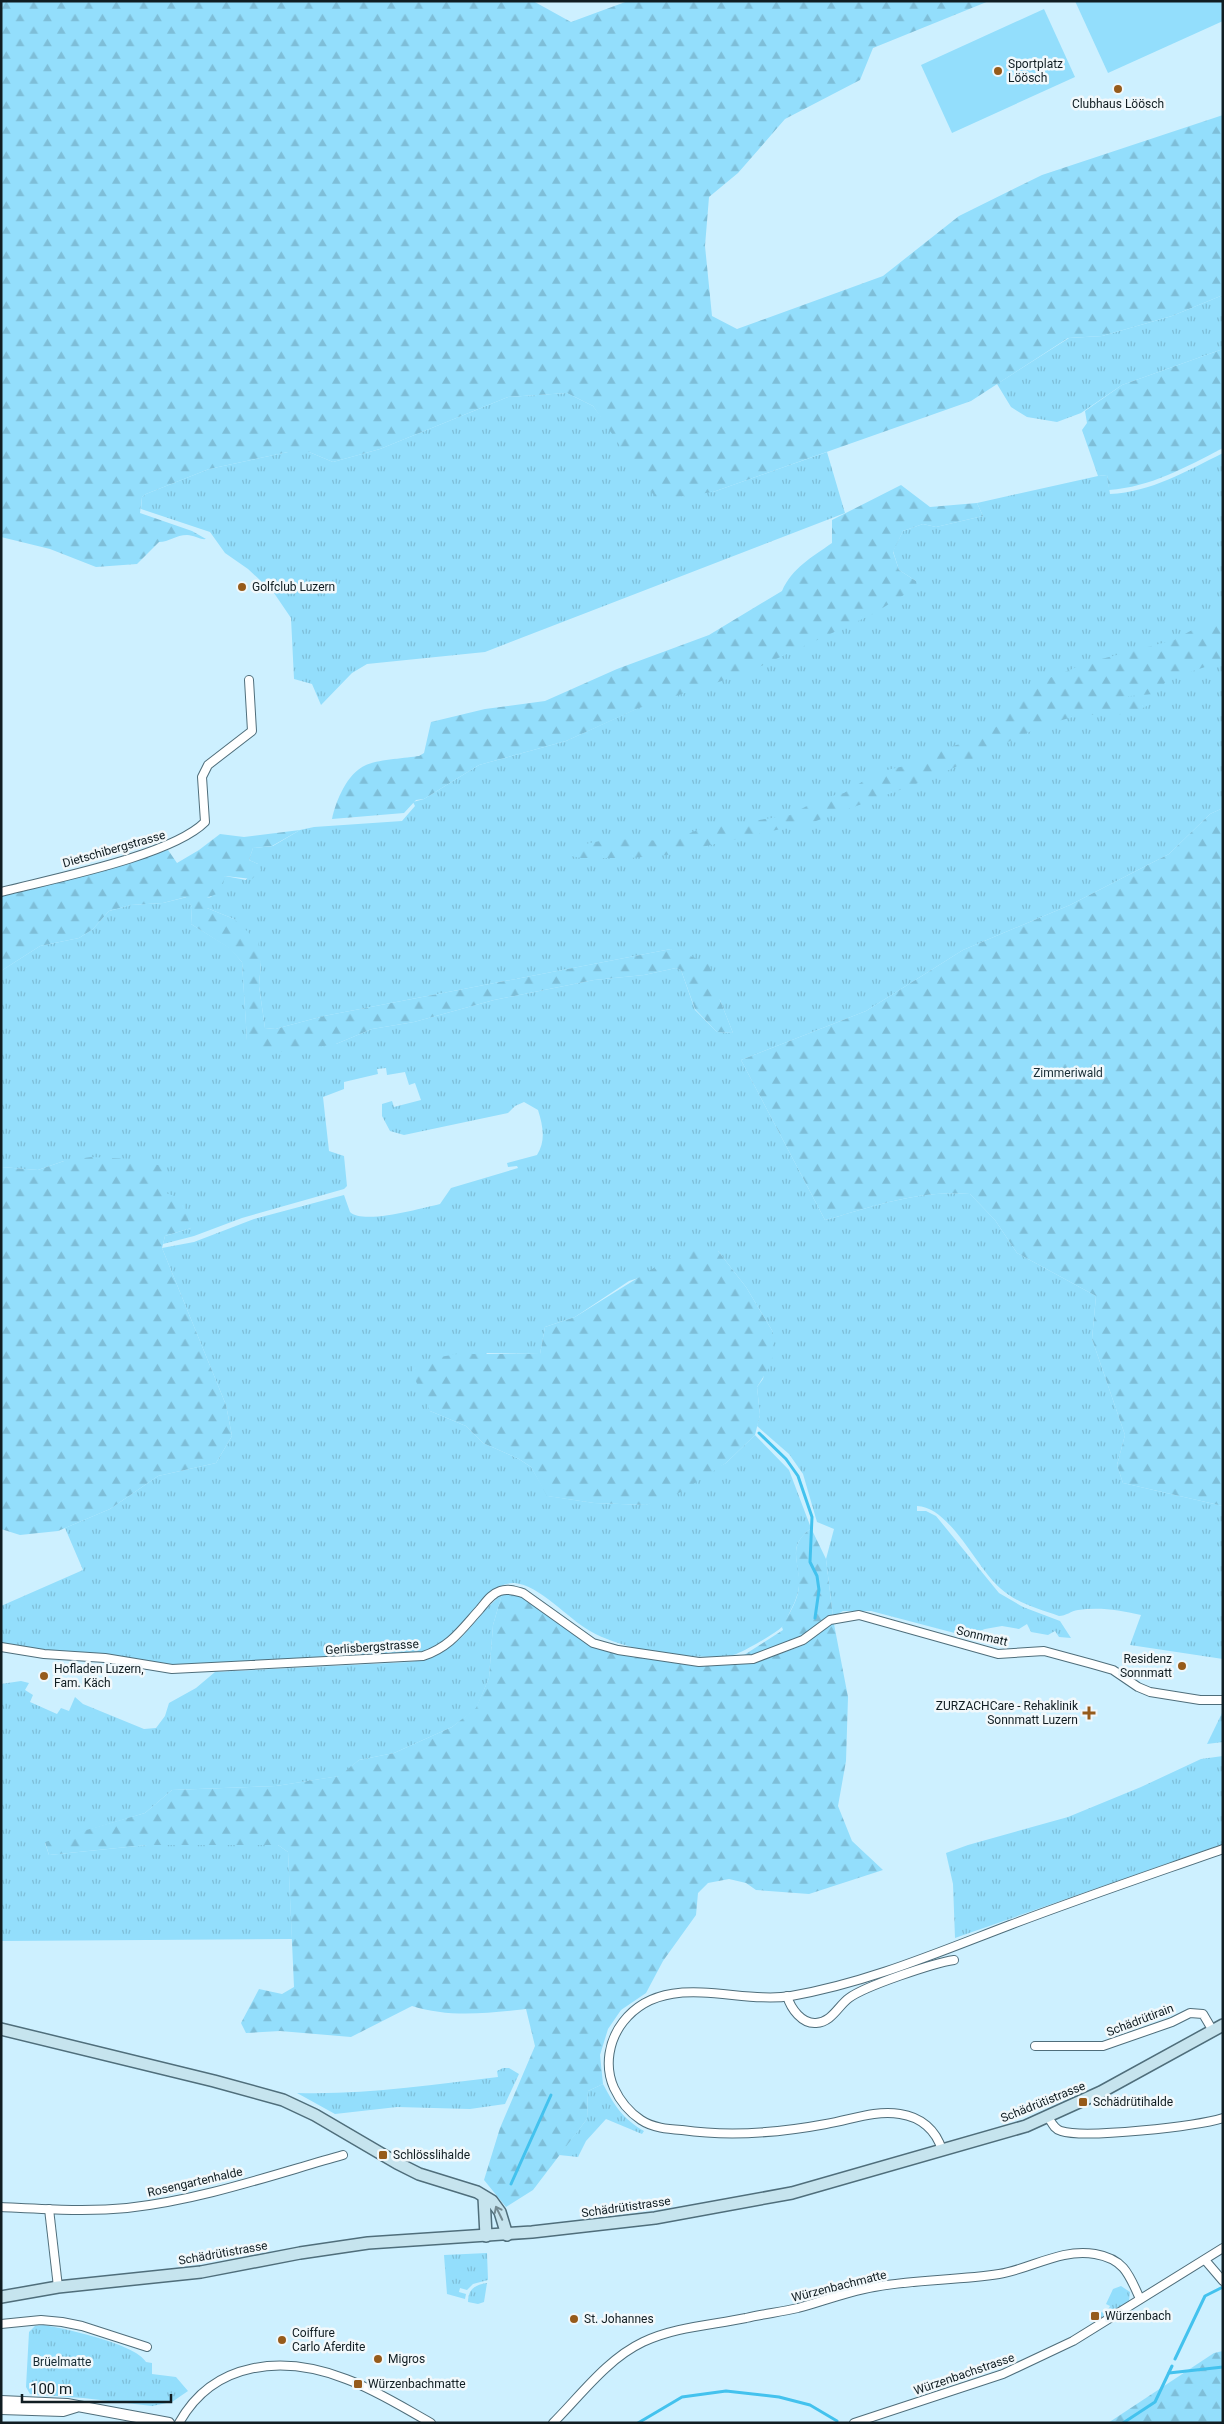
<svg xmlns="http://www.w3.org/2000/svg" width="1224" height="2424" viewBox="0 0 1224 2424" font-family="Roboto,sans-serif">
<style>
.grass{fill:url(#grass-tufts)}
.forest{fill:url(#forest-firs)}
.pitch{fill:#93defc}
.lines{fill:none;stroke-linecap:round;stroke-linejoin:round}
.stream{stroke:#43c2ee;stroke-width:3}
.minor-casing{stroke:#4f6e7b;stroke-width:10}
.tertiary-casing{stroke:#4f6e7b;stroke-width:12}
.secondary-casing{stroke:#4f6e7b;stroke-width:14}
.minor{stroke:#fff;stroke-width:8}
.tertiary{stroke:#fff;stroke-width:10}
.secondary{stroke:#c6e4ee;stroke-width:11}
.oneway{stroke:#748a92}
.poi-dot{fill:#965b1b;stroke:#f1f8fb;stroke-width:2}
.labels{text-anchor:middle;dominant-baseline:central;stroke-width:5;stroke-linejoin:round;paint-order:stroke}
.poi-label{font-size:12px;fill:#101d22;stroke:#f1f8fb;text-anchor:start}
.street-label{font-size:12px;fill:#101d22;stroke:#f1f8fb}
.park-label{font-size:12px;fill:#172c35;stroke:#f1f8fb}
</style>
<defs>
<pattern id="grass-tufts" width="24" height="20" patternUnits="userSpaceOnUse" patternTransform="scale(1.25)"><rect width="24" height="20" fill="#93defc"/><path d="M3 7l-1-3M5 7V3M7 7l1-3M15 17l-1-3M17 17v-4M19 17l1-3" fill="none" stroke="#7ebed8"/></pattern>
<pattern id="forest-firs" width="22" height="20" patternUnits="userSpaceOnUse" patternTransform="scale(1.25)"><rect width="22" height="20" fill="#93defc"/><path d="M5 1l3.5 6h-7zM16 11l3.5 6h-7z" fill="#7ebed8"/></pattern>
</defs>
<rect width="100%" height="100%" fill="#cdf0ff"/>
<!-- grass -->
<g class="grass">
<polygon points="1223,295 1223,349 1122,385 1081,413 1057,422 1027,417 1011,407 997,384 1069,338 1102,336 1172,316"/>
<polygon points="567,393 593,406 616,437 713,492 827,452 845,513 485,652 367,664 352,673 321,705 312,684 294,679 291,618 274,593 248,569 225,553 210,532 141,509 142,497 146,494 209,469 288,452 309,452 333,462 380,449 508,397"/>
<path d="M1223,453V808L1210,814L1169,854L1070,905L963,950L866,1011L741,1060L825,1220C872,1207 920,1189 970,1194L995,1220L1017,1253L1096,1296L1092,1339L1125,1435L1117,1465L1123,1483L1223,1506V1659L1130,1645L1141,1615C1119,1610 1100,1607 1078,1610C1071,1611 1066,1616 1059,1616C1039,1609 1016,1603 1000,1588C976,1567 950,1507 917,1506V1511H926L936,1516L999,1593L1023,1607L1060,1621L1071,1638L1059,1637L1055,1631L1048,1635L1031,1632L1027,1624L1019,1629L1002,1626L985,1629L966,1636L871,1611H843L833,1617L826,1559L834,1529L817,1522L803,1474L789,1454L757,1426L760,1415L757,1387L763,1379L773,1332L746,1287L718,1251L629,1281L575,1317L545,1327L540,1354L487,1353L430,1411L466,1426L483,1443L519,1459L531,1467L548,1496L594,1503L646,1505L726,1463L755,1435L789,1470L811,1528C785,1549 801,1560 799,1586C798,1596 794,1604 789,1614C787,1618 785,1624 782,1627C776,1633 740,1654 733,1655C694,1661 624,1651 590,1631C567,1618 540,1585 514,1583C488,1582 467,1622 450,1638C439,1648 426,1651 412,1653L182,1666L1,1644V1606L83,1570L65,1528L110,1509L158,1476L216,1463L232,1436L226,1405L162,1248L194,1242L254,1219L344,1195L350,1212C363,1225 422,1208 440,1204L451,1188L518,1168L517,1166L508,1167L507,1163L537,1155C546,1141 543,1126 538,1110L524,1102L515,1106L508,1113L404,1135L390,1131L382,1116V1104L392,1101L394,1107L421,1100L415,1083L409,1085L405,1072L387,1075L386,1068L377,1069L378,1074L344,1082V1089L323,1097L329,1151L344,1156L347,1186L344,1189L242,1218L194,1236L163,1244L165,1236L191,1228L64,1161L38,1170L1,1167V971L40,946L79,938L93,929L109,911L131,905L163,903L187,897L192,907L191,924L230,948L242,962L247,1040L336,1044L372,1029L414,1022L494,1000L594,980L644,975L676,968L681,970L695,1010L717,1032L733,1033L720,1000L671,949L324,1016L275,1029L265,1028L259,986L261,962L234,919L207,908V898L211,897L225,876L246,880L258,864L249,860L253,848L273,846L300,830L314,827L402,821L415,806L413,802L424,799L479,765L566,741L916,581L899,570L893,551L903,531L923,524L936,527L983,516L977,503L1098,476L1107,475L1110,494C1151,492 1187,471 1223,453Z"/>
<path d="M502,1594L493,1625L489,1678L476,1709L452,1727L394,1753L359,1760L340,1776L276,1786L172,1790L145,1813L45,1843L49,1855L147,1845H278L288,1852L292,1939L1,1941V1684L21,1681L29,1683L25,1690L33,1695L30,1702L57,1714L61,1708L69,1711L75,1697L83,1704L144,1729L156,1728L165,1716L169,1703L196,1688L215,1672L410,1662C461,1655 467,1624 502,1594Z"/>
<polygon points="1223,1711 1223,1742 1207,1744"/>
<polygon points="1223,1756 1223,1844 955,1938 953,1884 946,1853 968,1845 1068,1817 1141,1787 1201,1759"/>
<path d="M503,2068H509L519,2074L505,2104L470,2109L397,2107L335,2114L297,2093C363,2095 432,2085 498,2077L497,2071Z"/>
<path d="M603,2084C614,2105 623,2119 644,2131L642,2134L606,2119L586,2141L578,2157L559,2155L587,2119L588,2091Z"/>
<polygon points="487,2253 488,2280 473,2284 467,2290 460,2288 459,2292 466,2294 465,2299 447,2294 444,2255"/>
<path d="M487,2283L484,2302L478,2304L468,2302C468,2289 475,2285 487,2283Z"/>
<polygon points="1121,2286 1130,2292 1129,2301 1099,2319 1101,2312 1106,2314 1110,2306 1106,2304 1113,2289"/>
<path d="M44,2325C66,2329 136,2344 146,2362L152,2363V2374L176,2377L188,2391L172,2402L152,2406L83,2398L30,2394L26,2387L29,2332L35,2326Z"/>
</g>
<!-- forest -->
<g class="forest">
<path d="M1,1H533L571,22L628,1H989L873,48L860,80L785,119L738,173L709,197L705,246L712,316L737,329L883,276L959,216L1042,175L1223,115V295L1172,316L1102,336L1068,338L971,401L713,492L657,500L593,406L567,393L508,397L380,449L333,462L309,452H288L209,469L146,494L142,497L140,513L192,531L206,539C200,540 194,535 187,535C176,535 169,542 159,542L137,564L96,567L50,549L1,537Z"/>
<path d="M1223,349V448C1186,467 1151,487 1109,490L1107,475L1098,476L1082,430L1087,423L1085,411L1122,385Z"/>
<path d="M901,485L930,507L977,503L983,516L936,527L923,524L903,531L893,552L899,570L916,581L917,587L871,615L746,673L639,708L566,741L479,765L424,799L416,800L404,813L332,819C336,801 347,773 366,765C376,760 406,758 419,756L424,753L431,722L485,709L545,701L617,669L709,635L782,591C792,568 812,557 832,543V520Z"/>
<polygon points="1223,613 1223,661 1187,673 1166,682 1153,694 1119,697 1119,699 1152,700 1149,705 1130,714 1080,715 1044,725 932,778 816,821 667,855 630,858 581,858 571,856 574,848 580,845 600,841 616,839 669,841 698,830 790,815 820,799 844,793 878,772 909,765 939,750 974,740 999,725 1009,712 1012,699 1039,682 1090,662 1174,640"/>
<path d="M1223,808V1506L1123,1483L1117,1465L1125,1435L1092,1339L1096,1296L1017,1253L995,1220L970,1194C920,1189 872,1207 825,1220L741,1060L866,1011L963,950L1070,905L1169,854L1210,814Z"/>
<polygon points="300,830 272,846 253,848 249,860 258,864 261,870 252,879 225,876 221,892 207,898 207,908 234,919 258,941 261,962 259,986 265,1028 275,1029 324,1016 671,949 709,963 720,1000 733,1033 717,1032 695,1009 681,970 676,968 644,975 594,980 494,1000 414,1022 372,1029 336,1044 286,1052 253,1048 247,1041 242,962 229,948 191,924 192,907 186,897 163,903 131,905 109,911 93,929 79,938 40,946 1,971 1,895 168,850 177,863 199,850 220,834 244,837"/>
<polygon points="91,1157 131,1159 163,1166 166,1193 182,1199 191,1228 165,1236 162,1248 226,1405 232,1436 216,1463 158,1476 110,1509 58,1531 20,1535 1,1529 1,1167 38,1170 64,1161"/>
<polygon points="702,1247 718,1251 746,1287 773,1332 772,1363 757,1387 760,1415 755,1435 726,1463 681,1492 646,1505 594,1503 547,1496 531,1467 519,1459 483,1443 466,1426 430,1411 412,1373 412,1362 457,1354 540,1354 545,1327 575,1317 665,1261 684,1251"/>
<path d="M811,1528L826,1559L833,1617L796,1642L748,1657H734L744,1655L783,1630L782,1627C789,1613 799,1600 799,1584C799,1559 787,1547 811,1528Z"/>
<path d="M502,1594L523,1596L616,1653L694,1666L743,1664L766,1659L804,1645L826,1626L834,1624L848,1697L846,1761L838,1806L852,1841L883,1870L809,1894L756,1890L746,1883L729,1879L708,1883L698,1893L696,1915L663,1961L646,1993L621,2010L608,2029L600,2055L603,2084L588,2091L587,2119L533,2190L506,2207L484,2180L500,2128L535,2046L526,2009C489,2013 449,2018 412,2006L351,2037L280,2031L246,2033L241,2023L259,1989L282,1994L294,1987L288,1852L278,1845H147L49,1855L45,1842L145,1813L172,1790L276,1786L339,1776L359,1760L394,1753L452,1727L476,1708L489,1678L493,1625Z"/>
<polygon points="1223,2351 1223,2423 1108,2423 1214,2353"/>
</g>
<!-- pitch -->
<g class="pitch">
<polygon points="1075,1 1223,1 1223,21 1108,73"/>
<polygon points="1044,9 1075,77 952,133 921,65"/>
</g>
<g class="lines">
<!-- stream -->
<g class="stream">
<polyline points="759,1433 786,1459 798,1476 812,1517 810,1562 817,1576 819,1590 815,1618"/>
<polyline points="511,2184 551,2095"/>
<polyline points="1175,2359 1205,2296 1223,2287"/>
<polyline points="1169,2373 1223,2367"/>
<polyline points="638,2423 682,2397 726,2391 779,2397 810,2405 837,2421"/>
<polyline points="1123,2423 1155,2402 1172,2366"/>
</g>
<!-- minor casing -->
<g class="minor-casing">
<g id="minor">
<path d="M1,892C51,879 171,856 205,822L202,777L208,765L252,731L249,680"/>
<path d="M1,1647L44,1654L105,1658L172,1669L423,1656C450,1647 461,1630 480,1609C486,1602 491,1594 500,1591C508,1588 516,1591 523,1593L593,1643L618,1650L699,1662L753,1659L803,1640L830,1620L859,1615L998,1654L1044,1651L1092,1664L1113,1670L1138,1687L1150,1692L1200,1700H1223"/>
<path d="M787,1996C791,2009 802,2024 816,2023C832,2022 838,2006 849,1998C865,1986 934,1963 954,1960"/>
<polyline points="1035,2046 1103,2046 1172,2022 1190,2013 1203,2014 1213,2031"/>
<path d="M1048,2117C1052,2123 1054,2129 1061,2131C1085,2139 1197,2126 1223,2118"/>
<path d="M942,2150C936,2130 921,2117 900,2114C874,2110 851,2120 826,2124C778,2133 731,2137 682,2130C668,2129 653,2128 641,2120C629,2112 620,2101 614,2088C604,2066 609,2040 623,2022C664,1969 737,2005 791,1996C867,1983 939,1952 1010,1925C1081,1898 1152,1874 1223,1849"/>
<path d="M1,2207C43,2209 86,2212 127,2208C201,2200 272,2175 343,2155"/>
<polyline points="49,2209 58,2287"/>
<polyline points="1205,2260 1223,2281"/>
<polyline points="1,2324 41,2320 62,2322 82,2326 147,2347"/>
<path d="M179,2423C214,2360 284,2355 346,2379C376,2390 404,2408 431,2423"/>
<path d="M553,2423C580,2396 607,2359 643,2342C674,2327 712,2325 746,2318C763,2314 781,2312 798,2308C820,2302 841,2294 864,2289C908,2279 954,2281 999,2274C1031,2269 1061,2248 1095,2254C1124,2259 1129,2274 1140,2299"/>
<polyline points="854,2423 1003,2374 1073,2341 1223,2248"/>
</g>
</g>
<!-- tertiary casing -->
<g class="tertiary-casing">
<g id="tertiary">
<polyline points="1,2401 67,2404 169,2423"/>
<polyline points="1,2409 63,2411 76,2407"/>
</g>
</g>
<!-- secondary casing -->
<g class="secondary-casing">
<g id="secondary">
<polyline points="1,2029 214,2081 283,2100 315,2115 397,2163 419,2174 477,2192 492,2201 500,2212 507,2235"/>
<polyline points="484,2197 486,2236"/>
<polyline points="1,2297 58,2287 201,2272 300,2253 368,2243 532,2232 655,2218 792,2193 1026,2126 1101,2092 1223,2025"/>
</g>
</g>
<!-- minor -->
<use href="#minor" class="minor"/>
<!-- tertiary -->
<use href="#tertiary" class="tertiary"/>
<!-- secondary -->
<use href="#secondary" class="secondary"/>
</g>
<!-- one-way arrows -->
<defs><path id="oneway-shaft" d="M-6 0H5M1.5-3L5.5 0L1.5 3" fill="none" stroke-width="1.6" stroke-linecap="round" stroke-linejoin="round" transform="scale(1.25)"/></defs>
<use class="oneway" href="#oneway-shaft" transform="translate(499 2213) rotate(-116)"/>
<!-- markers -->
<g class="poi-dot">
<circle cx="998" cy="71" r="5"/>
<circle cx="1118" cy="89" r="5"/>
<circle cx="242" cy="587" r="5"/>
<circle cx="1182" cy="1666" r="5"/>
<circle cx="44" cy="1676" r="5"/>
<path d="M1086.5 1705.5h5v5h5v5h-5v5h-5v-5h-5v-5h5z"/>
<rect x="1078" y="2097" width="10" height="10" rx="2.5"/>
<rect x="378" y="2150" width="10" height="10" rx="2.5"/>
<rect x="1090" y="2311" width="10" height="10" rx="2.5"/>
<circle cx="574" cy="2319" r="5"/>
<circle cx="282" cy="2340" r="5"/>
<circle cx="378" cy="2359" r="5"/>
<rect x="353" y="2379" width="10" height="10" rx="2.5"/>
</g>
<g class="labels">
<!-- poi labels -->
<g class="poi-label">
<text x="1008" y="64">Sportplatz<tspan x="1008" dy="14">Löösch</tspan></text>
<text x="1118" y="104" text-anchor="middle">Clubhaus Löösch</text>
<text x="252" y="587">Golfclub Luzern</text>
<text x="1172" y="1659" text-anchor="end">Residenz<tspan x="1172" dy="14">Sonnmatt</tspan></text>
<text x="54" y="1669">Hofladen Luzern,<tspan x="54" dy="14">Fam. Käch</tspan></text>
<text x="1078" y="1706" text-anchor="end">ZURZACHCare - Rehaklinik<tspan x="1078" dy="14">Sonnmatt Luzern</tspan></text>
<text x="1093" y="2102">Schädrütihalde</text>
<text x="393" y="2155">Schlösslihalde</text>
<text x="1105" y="2316">Würzenbach</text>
<text x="584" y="2319">St. Johannes</text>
<text x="292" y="2333">Coiffure<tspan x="292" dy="14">Carlo Aferdite</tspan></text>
<text x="388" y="2359">Migros</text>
<text x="368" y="2384">Würzenbachmatte</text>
</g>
<!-- street labels -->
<g class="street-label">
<text transform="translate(114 849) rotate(-16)">Dietschibergstrasse</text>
<text transform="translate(982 1636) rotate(13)">Sonnmatt</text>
<text transform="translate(372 1647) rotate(-4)">Gerlisbergstrasse</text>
<text transform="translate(1140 2020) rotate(-21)">Schädrütirain</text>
<text transform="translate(1043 2102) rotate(-22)">Schädrütistrasse</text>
<text transform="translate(195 2182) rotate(-13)">Rosengartenhalde</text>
<text transform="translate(626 2207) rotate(-8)">Schädrütistrasse</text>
<text transform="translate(223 2253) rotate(-10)">Schädrütistrasse</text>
<text transform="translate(839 2286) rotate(-14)">Würzenbachmatte</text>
<text transform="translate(964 2374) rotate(-19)">Würzenbachstrasse</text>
</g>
<!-- park labels -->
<g class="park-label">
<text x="1068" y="1073">Zimmeriwald</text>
<text x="62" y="2362">Brüelmatte</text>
</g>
</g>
<!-- border -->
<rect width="1224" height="2424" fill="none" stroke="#101d22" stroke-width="5"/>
<!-- scale -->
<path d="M22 2394v8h149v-8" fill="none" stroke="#101d22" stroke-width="2.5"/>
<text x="30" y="2394" font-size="15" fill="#101d22" stroke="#f1f8fb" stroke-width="4" paint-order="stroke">100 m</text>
</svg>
